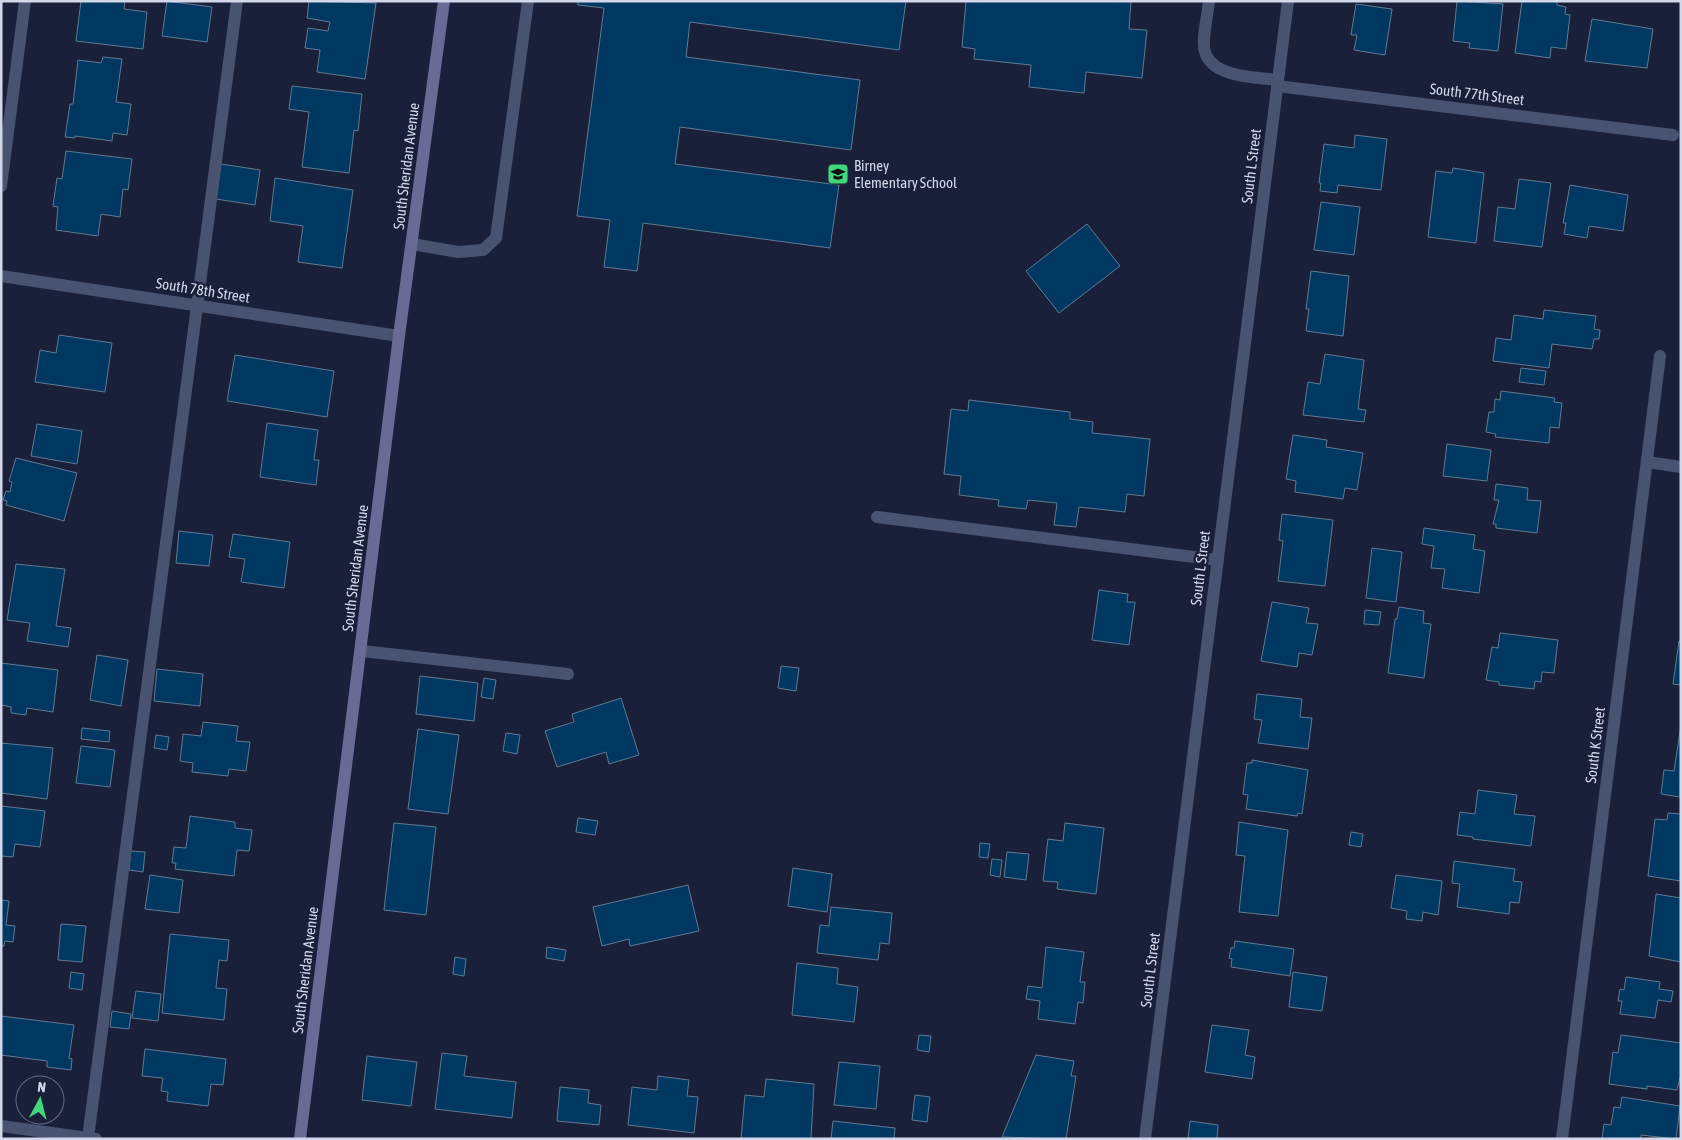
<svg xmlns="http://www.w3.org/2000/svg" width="1682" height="1140" viewBox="0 0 1682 1140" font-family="'Asap Condensed',sans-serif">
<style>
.building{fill:#003861;stroke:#607a93}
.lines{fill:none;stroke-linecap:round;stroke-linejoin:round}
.lane{stroke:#49526f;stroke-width:12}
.street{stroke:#49526f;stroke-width:12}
.secondary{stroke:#6a6a97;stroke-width:12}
.labels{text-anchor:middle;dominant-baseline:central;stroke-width:5;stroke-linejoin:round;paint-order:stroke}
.street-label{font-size:15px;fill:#d2d8ea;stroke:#1a203a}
.poi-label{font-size:15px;fill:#d2d8ea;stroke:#1a203a;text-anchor:start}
</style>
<rect width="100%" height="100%" fill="#1a203a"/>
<!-- building -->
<g class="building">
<polygon points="81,1 125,1 124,9 147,12 143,49 76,41"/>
<polygon points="167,1 212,7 207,42 162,36"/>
<polygon points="309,1 376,3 365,79 317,72 320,50 305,48 308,28 328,31 330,22 307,18"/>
<polygon points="578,1 906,1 899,50 690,22 686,57 860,80 851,150 680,127 675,164 839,185 830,248 643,223 637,271 604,267 610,220 577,216 604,8 578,5"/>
<polygon points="966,1 1131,1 1129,29 1147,30 1142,78 1086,72 1084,93 1029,87 1031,65 974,59 975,49 962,47"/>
<polygon points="1457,1 1503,4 1498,51 1469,48 1470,43 1453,41"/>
<polygon points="1522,1 1557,1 1557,5 1566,7 1565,14 1570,15 1566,49 1551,47 1550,58 1515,53"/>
<polygon points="1356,4 1392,9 1385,55 1354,50 1357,35 1351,35"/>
<polygon points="1592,19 1653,29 1647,68 1585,61"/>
<polygon points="103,57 122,59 116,102 131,104 127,135 113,133 112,141 75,136 75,138 65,137 70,104 73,104 78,60 101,63"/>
<polygon points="292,86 362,94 358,131 354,130 349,173 302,167 309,112 289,109"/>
<polygon points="1355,135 1387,139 1381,190 1338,185 1337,193 1320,191 1321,183 1319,183 1324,144 1354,148"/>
<polygon points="66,151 132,159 128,190 123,189 120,217 101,214 98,236 56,230 58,207 53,206 57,178 62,179"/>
<polygon points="221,164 260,170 255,205 216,199"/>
<polygon points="1453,168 1484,173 1476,243 1428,237 1436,171 1452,173"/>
<polygon points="275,178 353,190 342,268 298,262 303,226 270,221"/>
<polygon points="1519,179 1551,183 1542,247 1494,241 1498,207 1515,209"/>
<polygon points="1570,185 1628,195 1623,231 1589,226 1587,238 1564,234 1566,223 1563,223"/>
<polygon points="1321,202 1360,207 1354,255 1314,250"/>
<polygon points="1087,224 1120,266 1059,313 1026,271"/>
<polygon points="1311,271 1349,276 1343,336 1306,331 1309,309 1306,309"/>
<polygon points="1544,310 1596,316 1594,329 1600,330 1599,339 1594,339 1592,349 1552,344 1549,368 1493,361 1496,338 1511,340 1514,315 1543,319"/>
<polygon points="59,335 112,343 105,392 35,382 40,350 56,353"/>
<polygon points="1325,354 1364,360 1358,409 1366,410 1364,422 1303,415 1308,382 1320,384"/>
<polygon points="235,355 334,371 327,417 227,401"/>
<polygon points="1521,368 1546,371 1544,385 1519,382"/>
<polygon points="1501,391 1555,398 1554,402 1562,403 1559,428 1550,427 1549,443 1495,437 1496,434 1486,432 1489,412 1494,412 1495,399 1500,400"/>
<polygon points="969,400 1070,412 1070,419 1093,422 1092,433 1150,439 1144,496 1127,494 1125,512 1079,507 1076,527 1054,525 1057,503 1028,500 1026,509 998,506 999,500 959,495 961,476 944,474 951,409 968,411"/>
<polygon points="267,423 318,430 314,460 319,460 316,485 260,477"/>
<polygon points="37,424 82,431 77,464 31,456"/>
<polygon points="1293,435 1327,440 1326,447 1363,453 1357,490 1345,488 1343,499 1295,492 1296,481 1286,479"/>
<polygon points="1447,444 1491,450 1487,481 1443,476"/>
<polygon points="16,458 77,473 64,521 6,505 7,501 3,500 6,491 10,492 12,482 9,481"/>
<polygon points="1496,484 1528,488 1527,500 1541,501 1537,533 1496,528 1496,524 1493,524 1499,500 1494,500"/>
<polygon points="1282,514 1333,520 1325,586 1278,581 1283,541 1279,540"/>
<polygon points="1424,528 1475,535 1473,549 1485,551 1479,593 1442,588 1445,569 1431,568 1434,546 1422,544"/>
<polygon points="179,531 213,535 209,566 176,563"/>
<polygon points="233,534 290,542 284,588 241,582 245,559 229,557"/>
<polygon points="1372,548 1402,552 1396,602 1366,598"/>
<polygon points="16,564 65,569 56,626 71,628 68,647 27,641 30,623 7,620"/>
<polygon points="1099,590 1128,594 1127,602 1135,602 1129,645 1092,640"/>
<polygon points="1272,602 1309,608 1306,623 1318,624 1312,655 1299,653 1297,667 1261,661"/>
<polygon points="1399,607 1424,611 1423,623 1431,624 1424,678 1388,673 1395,619 1397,619"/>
<polygon points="1365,610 1381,612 1379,625 1364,624"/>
<polygon points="1500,633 1558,640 1554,673 1542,672 1541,682 1535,681 1534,689 1499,685 1499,682 1486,680 1492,647 1498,648"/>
<polygon points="1679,641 1681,641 1681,685 1673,684"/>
<polygon points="97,655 128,660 121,706 90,700"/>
<polygon points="1,663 58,670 53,712 27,708 26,715 11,713 11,707 1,705"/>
<polygon points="781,666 799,668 796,691 778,688"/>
<polygon points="157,669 203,674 200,706 154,701"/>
<polygon points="420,676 478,683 474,721 416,714"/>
<polygon points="484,678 496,680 493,699 481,697"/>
<polygon points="1257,694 1302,699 1300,717 1312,718 1308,749 1258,743 1262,720 1254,719"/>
<polygon points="621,698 639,755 609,764 606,752 557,767 545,731 574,722 572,714"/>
<polygon points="203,722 238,726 236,741 250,742 246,771 229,769 228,776 192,772 193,763 180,761 183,734 201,736"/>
<polygon points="1681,725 1680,797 1661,794 1664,770 1674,771"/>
<polygon points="82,728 110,731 109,742 81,739"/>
<polygon points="418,729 459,735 448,814 408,809"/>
<polygon points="506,733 520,735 517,754 503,751"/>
<polygon points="156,735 169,737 167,750 154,748"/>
<polygon points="1,743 53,748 47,799 1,793"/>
<polygon points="81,746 115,750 110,787 76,783"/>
<polygon points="1252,760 1308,770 1302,814 1298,813 1297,816 1246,809 1248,795 1243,794 1247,763 1252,763"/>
<polygon points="1478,790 1517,795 1514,814 1535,816 1531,846 1473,839 1473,837 1457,835 1460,812 1475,814"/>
<polygon points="1,806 45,811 40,847 15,844 13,857 1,856"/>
<polygon points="1668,813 1681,814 1681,881 1648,876 1655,819 1667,820"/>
<polygon points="190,816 235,822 235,828 252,830 249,851 237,850 234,876 175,869 176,863 172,863 174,847 186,848"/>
<polygon points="578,818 598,821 595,835 576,832"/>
<polygon points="1239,822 1288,830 1278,916 1239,912 1245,856 1236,855"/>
<polygon points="394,823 436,827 426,915 384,910"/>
<polygon points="1065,823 1104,828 1096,894 1057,889 1058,882 1043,881 1048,839 1063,841"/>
<polygon points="1351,832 1363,834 1361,847 1349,845"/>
<polygon points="980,843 990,844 988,858 979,857"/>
<polygon points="131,851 145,852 143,872 129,870"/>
<polygon points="1007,852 1029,854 1026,880 1004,877"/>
<polygon points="992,859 1002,860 1000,877 990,875"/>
<polygon points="1454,861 1515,869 1513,881 1522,882 1519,903 1510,902 1509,914 1457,907 1460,884 1452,883"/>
<polygon points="793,868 832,874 827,912 788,906"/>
<polygon points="150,875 183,880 179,913 145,909"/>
<polygon points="1396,875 1442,881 1438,915 1423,912 1422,921 1406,919 1407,911 1391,908"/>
<polygon points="688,885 699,931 630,946 629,939 602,946 593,907"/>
<polygon points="1656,894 1681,898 1681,962 1649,956"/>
<polygon points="1,900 9,901 6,925 15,926 13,942 5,941 4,946 1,946"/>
<polygon points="831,907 892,913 889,944 880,943 878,960 817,953 820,925 829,926"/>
<polygon points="61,924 86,926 82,962 58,960"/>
<polygon points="170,934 229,940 227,961 219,960 216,988 227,989 224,1020 162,1013"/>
<polygon points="1235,941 1294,949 1290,976 1231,967 1232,959 1229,958 1231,948 1234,948"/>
<polygon points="547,947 566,950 564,961 546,958"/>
<polygon points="1046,947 1084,952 1080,982 1085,982 1083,1003 1078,1002 1075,1024 1038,1019 1040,1001 1026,999 1028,986 1042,988"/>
<polygon points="455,957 466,959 464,976 453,974"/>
<polygon points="797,963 838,968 837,984 858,987 854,1022 792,1015"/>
<polygon points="71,972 84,974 82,990 69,988"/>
<polygon points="1293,972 1327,977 1322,1011 1289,1007"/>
<polygon points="1626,977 1660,982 1659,989 1673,991 1671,1002 1658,1000 1655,1018 1620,1014 1622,1001 1618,1001 1620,989 1624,990"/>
<polygon points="136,991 161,994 158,1021 132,1018"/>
<polygon points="112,1011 131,1014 129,1029 110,1027"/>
<polygon points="1,1016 74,1025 69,1058 72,1059 71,1070 47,1067 47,1061 1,1055"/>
<polygon points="1212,1025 1249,1030 1245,1055 1255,1057 1252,1079 1205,1072"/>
<polygon points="919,1035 931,1036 929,1052 917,1050"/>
<polygon points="1621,1035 1681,1043 1681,1074 1677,1090 1647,1086 1647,1089 1609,1084 1613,1052 1618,1053"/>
<polygon points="145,1049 226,1059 223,1085 211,1084 208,1106 167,1101 168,1092 161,1091 163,1078 142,1076"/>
<polygon points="442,1053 467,1056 464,1076 516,1082 512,1118 435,1109"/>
<polygon points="1036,1055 1074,1061 1071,1076 1076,1076 1066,1139 1002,1137"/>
<polygon points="367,1056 417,1062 411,1106 362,1100"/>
<polygon points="839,1062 880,1066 876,1109 834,1105"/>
<polygon points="658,1076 689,1080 687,1096 698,1097 694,1133 628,1125 632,1087 657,1090"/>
<polygon points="766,1079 814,1084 811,1139 741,1139 745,1095 764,1097"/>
<polygon points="560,1087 589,1090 588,1103 601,1105 599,1125 557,1121"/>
<polygon points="915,1095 930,1097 927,1122 912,1120"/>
<polygon points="1622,1097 1680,1106 1676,1139 1641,1135 1641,1139 1602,1139 1604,1124 1611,1125 1614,1107 1620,1108"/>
<polygon points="833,1121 895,1128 894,1139 831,1139"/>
<polygon points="1190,1121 1218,1125 1217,1139 1188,1139"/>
</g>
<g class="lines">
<!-- lane -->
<g class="lane">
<path d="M1209,1C1208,14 1201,41 1205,52C1213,78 1256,77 1278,80"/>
<polyline points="412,244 458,252 483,250 496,238 528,1"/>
<polyline points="877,517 1218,560"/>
<polyline points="362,651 568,674"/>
<polyline points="88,1138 237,1"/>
</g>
<!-- street -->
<g class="street">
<polyline points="1277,86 1673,135"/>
<polyline points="1,186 25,1"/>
<polyline points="1,276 399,336"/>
<polyline points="1647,462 1681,467"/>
<polyline points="1,1126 96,1139"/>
<polyline points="1145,1139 1288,1"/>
<polyline points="1562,1139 1660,356"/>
</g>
<!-- secondary -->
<polyline class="secondary" points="300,1139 399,336 444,1"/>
</g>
<!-- icons -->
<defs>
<g id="school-square" transform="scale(1.125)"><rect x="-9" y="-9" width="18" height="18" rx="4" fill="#41d77c" stroke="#1a203a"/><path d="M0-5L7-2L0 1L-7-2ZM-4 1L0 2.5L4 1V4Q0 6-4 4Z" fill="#111"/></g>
</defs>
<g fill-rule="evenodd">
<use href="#school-square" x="838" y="174"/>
</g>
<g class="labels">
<!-- street labels -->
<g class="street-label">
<text transform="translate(1477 94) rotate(7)">South 77th Street</text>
<text transform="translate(406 166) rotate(-83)">South Sheridan Avenue</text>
<text transform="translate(1251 166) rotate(-83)">South L Street</text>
<text transform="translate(203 290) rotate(9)">South 78th Street</text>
<text transform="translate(355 568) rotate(-83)">South Sheridan Avenue</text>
<text transform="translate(1200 568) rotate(-83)">South L Street</text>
<text transform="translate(1595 745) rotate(-83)">South K Street</text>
<text transform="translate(305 970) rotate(-83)">South Sheridan Avenue</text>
<text transform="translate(1150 970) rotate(-83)">South L Street</text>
</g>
<!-- poi labels -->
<g class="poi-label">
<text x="854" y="165">Birney<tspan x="854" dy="17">Elementary School</tspan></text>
</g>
</g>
<!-- border -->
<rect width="1682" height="1140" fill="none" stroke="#d2d8ea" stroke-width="5"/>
<!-- north arrow -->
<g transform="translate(40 1100) rotate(7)"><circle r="24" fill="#1a203a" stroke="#646a80"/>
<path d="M0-4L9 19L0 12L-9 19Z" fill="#41d77c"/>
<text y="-8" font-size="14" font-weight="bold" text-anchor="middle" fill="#d2d8ea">N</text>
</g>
</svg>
